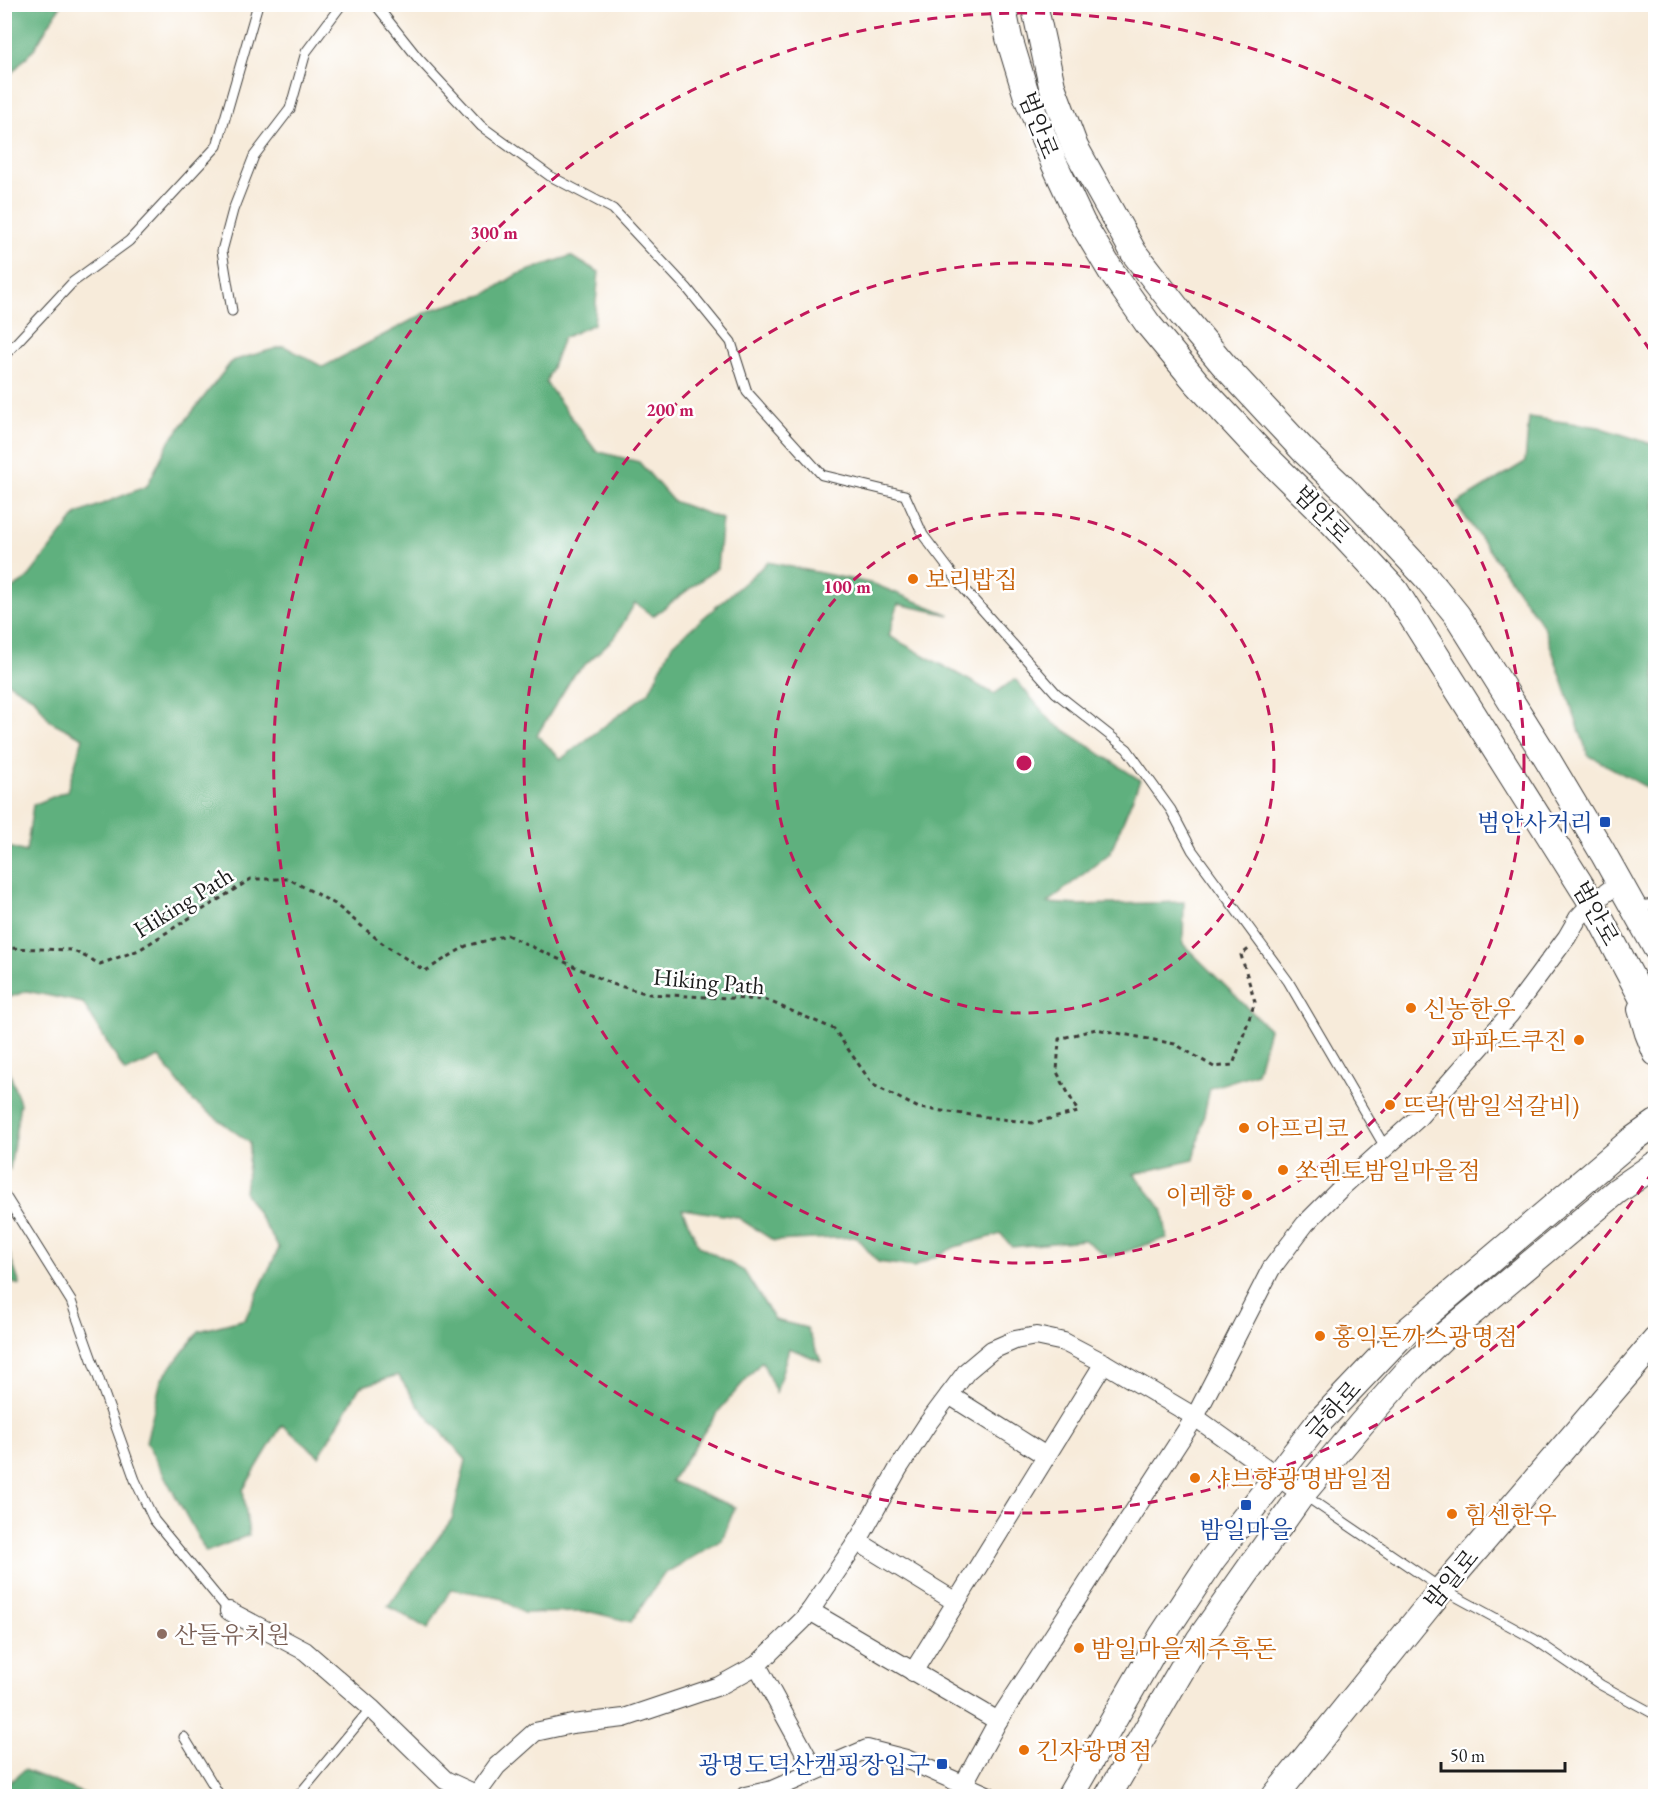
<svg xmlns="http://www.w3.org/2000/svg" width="1660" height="1801" viewBox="0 0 1660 1801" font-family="'EB Garamond','Noto Serif KR',serif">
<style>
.forest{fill:#5eb07e;stroke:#3d664d;stroke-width:1.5}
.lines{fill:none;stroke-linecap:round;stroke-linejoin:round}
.lane-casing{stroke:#3d3b38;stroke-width:11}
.street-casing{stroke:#3d3b38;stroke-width:20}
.secondary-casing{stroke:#3d3b38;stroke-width:28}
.path{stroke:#3d3b38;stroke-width:3;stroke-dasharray:4.5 4.5;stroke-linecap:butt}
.lane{stroke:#fff;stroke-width:9}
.street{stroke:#fff;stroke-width:18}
.secondary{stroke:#fff;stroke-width:26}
.ring{fill:none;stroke:#c2185b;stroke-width:3;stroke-dasharray:10 8}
.food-dot{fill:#e8710a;stroke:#fff;stroke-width:2}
.transit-dot{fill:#1a4fb4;stroke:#fff;stroke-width:2}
.education-dot{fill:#8d6e63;stroke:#fff;stroke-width:2}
.labels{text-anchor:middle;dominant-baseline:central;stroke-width:5;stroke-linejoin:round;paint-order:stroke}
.street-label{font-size:24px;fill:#1c1c1c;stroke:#fff}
.food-label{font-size:24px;fill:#c56008;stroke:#fff;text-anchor:start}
.transit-label{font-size:24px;fill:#164399;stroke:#fff;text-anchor:end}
.education-label{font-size:24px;fill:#785e54;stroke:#fff;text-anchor:start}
.centre{fill:#c2185b;stroke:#fff;stroke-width:3}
.ring-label{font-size:18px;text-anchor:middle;font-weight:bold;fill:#c2185b;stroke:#fff;stroke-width:5;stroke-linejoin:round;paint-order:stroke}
</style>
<rect width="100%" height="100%" fill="#fff"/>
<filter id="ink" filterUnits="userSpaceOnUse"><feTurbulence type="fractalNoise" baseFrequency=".0167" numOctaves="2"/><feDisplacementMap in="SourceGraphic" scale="12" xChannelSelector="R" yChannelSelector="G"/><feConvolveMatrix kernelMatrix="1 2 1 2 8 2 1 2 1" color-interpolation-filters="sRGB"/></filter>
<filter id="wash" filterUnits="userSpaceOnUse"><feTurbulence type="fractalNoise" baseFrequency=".008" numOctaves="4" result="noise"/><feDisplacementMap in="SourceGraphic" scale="24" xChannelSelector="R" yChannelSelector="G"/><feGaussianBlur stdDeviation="1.35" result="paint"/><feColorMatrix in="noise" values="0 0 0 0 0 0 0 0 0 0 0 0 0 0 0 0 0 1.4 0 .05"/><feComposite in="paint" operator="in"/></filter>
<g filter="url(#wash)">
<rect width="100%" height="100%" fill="#f7ebda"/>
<!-- forest -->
<g class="forest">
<polygon points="5,4 61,5 34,49 5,80"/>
<polygon points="570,256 599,272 594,324 563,338 546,383 596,451 639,462 673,501 722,519 717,568 653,616 635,603 615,637 573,676 537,735 561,759 649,692 672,645 768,562 874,584 950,615 898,604 889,636 994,694 1015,679 1052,722 1140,780 1110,853 1047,903 1079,905 1184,902 1183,944 1269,1029 1257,1073 1210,1088 1194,1160 1134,1174 1163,1210 1167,1238 1109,1257 1084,1240 1012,1247 1001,1234 955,1247 914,1267 878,1262 856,1237 774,1241 737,1217 682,1209 699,1246 744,1271 775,1320 807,1328 821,1361 789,1348 776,1393 762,1361 717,1413 671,1481 735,1507 722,1540 664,1574 631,1622 591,1612 523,1613 499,1597 451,1589 428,1629 388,1606 452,1519 466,1460 418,1405 398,1375 360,1387 319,1456 282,1425 243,1490 249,1535 206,1552 146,1442 161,1380 199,1331 245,1319 279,1248 245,1193 250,1143 193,1101 159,1057 125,1072 83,1003 27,991 5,999 5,846 26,852 33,805 67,791 83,738 50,721 34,698 5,681 5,593 26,580 77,514 147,486 169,442 232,361 284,346 323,367 431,310 486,294 516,275"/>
<polygon points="1529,417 1599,427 1655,445 1655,792 1588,755 1544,627 1456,504 1525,462"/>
<polygon points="5,1048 6,1062 20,1103 10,1169 4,1161"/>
<polygon points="4,1241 5,1241 20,1285 5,1281"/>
<polygon points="24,1770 90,1796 5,1796 5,1786"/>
</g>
</g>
<g filter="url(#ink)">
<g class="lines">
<!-- lane casing -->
<g class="lane-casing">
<g id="lane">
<polyline points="375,4 418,58 481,126 550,176 613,209 687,288 731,342 747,392 822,475 905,495 923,535 964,589 1056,693 1127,749 1171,810 1192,850 1288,981 1385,1147"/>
<polyline points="232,311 222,251 233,210 254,156 290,109 306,52 342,4"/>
<polyline points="4,356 73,282 129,241 217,146 258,4"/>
<polyline points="1637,906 1656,904"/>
<polyline points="4,1194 71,1301 135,1480 154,1520 229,1611"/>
<polyline points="1304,1495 1442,1589 1534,1639 1601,1685 1656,1715"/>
<polyline points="184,1737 220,1796"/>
<polyline points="298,1796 371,1708"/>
</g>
</g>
<!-- street casing -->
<g class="street-casing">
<g id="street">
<polyline points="949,1395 1046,1456"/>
<polyline points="857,1541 956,1602"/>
<polyline points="229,1611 305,1651 371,1708 445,1780 480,1796"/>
<polyline points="810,1611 998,1721"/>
<polyline points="757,1665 815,1771"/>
<polyline points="913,1672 1104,1363"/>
<polyline points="963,1785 998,1721 1195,1417 1271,1269 1305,1224 1344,1185 1417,1119 1510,1014 1567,937 1578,918 1592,903 1619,883"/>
<polyline points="476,1795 497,1766 535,1732 572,1724 624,1718 719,1686 757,1665 803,1620 810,1611 860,1537 898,1469 928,1423 967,1371 992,1350 1015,1340 1036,1336 1064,1342 1104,1363 1195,1417 1302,1494"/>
<polyline points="745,1796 772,1790 867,1749 906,1759 989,1796"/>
</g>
</g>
<!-- secondary casing -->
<g class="secondary-casing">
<g id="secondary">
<polyline points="1002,4 1009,38 1027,97 1054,163 1082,223 1111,271 1148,324 1197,383 1263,454 1327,517 1395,590 1592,903 1656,1024"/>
<polyline points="1034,4 1052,86 1075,147 1134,253 1182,315 1223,364 1304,451 1347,492 1427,578 1457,615 1547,759 1603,853 1656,948"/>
<polyline points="1641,1009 1648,1033 1656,1053"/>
<polyline points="1070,1796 1162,1636 1212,1560 1319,1422 1400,1337 1632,1140 1656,1123"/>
<polyline points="1108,1796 1199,1640 1302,1494 1362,1423 1410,1369 1446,1334 1617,1191 1656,1164"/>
<polyline points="1275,1796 1442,1589 1656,1340"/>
</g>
</g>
<!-- path -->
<polyline class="path" points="4,950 8,948 72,950 100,964 139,950 251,879 289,879 335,904 382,943 425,971 466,946 507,935 612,984 649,994 766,1000 834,1029 873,1085 919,1108 1032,1123 1078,1112 1057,1072 1059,1039 1096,1029 1175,1044 1214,1067 1233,1065 1255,1002 1241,955 1250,948"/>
<!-- lane -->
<use href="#lane" class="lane"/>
<!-- street -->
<use href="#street" class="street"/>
<!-- secondary -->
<use href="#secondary" class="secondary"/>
</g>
</g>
<!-- distance rings -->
<g class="ring">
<circle cx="1024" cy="763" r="250"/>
<circle cx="1024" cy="763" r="500"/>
<path d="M1653 1171A750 750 0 1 1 1653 355"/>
</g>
<!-- markers -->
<g class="food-dot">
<circle cx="913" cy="579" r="6"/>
<circle cx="1411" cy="1008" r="6"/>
<circle cx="1579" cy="1040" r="6"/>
<circle cx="1390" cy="1105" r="6"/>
<circle cx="1244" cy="1128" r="6"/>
<circle cx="1283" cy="1170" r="6"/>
<circle cx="1247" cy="1195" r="6"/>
<circle cx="1320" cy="1336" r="6"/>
<circle cx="1195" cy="1478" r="6"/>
<circle cx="1452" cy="1514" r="6"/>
<circle cx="1079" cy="1648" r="6"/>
<circle cx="1024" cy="1750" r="6"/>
</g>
<g class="transit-dot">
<rect x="1599" y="816" width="12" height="12" rx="3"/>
<rect x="1240" y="1499" width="12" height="12" rx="3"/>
<rect x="936" y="1758" width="12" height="12" rx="3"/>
</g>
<circle class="education-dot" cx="162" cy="1634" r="6"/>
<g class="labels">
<!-- street labels -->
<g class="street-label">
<text transform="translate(1039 125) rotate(69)">범안로</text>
<text transform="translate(1322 514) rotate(46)">범안로</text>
<text transform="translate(183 902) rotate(-32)">Hiking Path</text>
<text transform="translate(1596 913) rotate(61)">범안로</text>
<text transform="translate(709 981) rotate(5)">Hiking Path</text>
<text transform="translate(1333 1410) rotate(-48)">금하로</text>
<text transform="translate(1451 1579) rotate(-50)">밤일로</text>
</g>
<!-- food labels -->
<g class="food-label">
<text x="925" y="579">보리밥집</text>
<text x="1423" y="1008">신농한우</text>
<text x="1567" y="1040" text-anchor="end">파파드쿠진</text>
<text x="1402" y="1105">뜨락(밤일석갈비)</text>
<text x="1256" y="1128">아프리코</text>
<text x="1295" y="1170">쏘렌토밤일마을점</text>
<text x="1235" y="1195" text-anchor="end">이레향</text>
<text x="1332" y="1336">홍익돈까스광명점</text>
<text x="1207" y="1478">샤브향광명밤일점</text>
<text x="1464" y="1514">힘센한우</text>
<text x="1091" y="1648">밤일마을제주흑돈</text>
<text x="1036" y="1750">긴자광명점</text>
</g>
<!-- transit labels -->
<g class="transit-label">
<text x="1593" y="822">범안사거리</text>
<text x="1246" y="1529" text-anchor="middle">밤일마을</text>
<text x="930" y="1764">광명도덕산캠핑장입구</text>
</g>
<!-- education labels -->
<g class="education-label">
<text x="174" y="1634">산들유치원</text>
</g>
</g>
<circle cx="1024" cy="763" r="9" class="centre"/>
<g class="ring-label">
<text x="494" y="239">300 m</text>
<text x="670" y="416">200 m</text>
<text x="847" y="593">100 m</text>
</g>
<!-- margin -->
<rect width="1660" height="1801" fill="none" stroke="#fff" stroke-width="24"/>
<!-- scale -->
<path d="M1441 1762v9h124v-9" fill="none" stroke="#1c1c1c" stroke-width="3"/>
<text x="1450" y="1762" font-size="18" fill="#1c1c1c" stroke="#ffffff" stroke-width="4.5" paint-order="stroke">50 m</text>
</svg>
